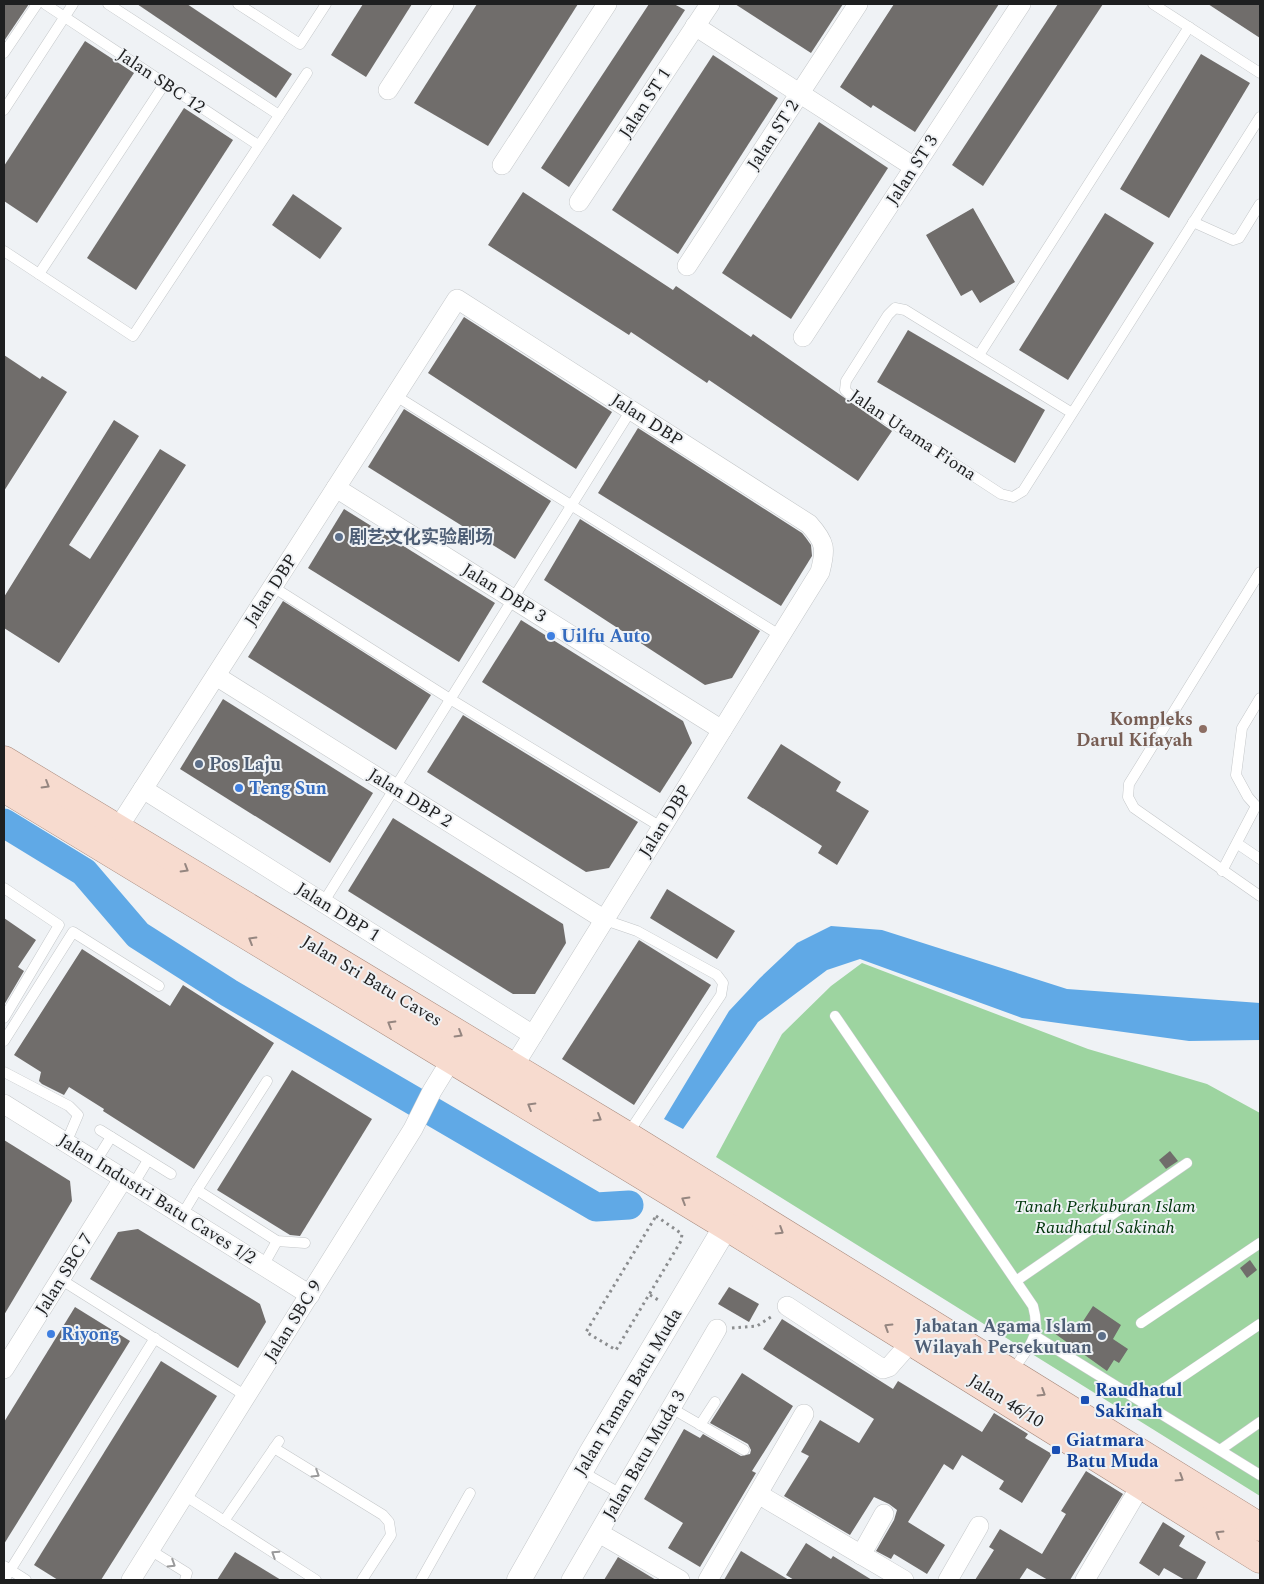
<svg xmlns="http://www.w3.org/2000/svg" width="1264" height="1584" viewBox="0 0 1264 1584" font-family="Spectral,'Noto Sans SC',serif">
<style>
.green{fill:#9dd4a0}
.water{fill:#60a9e6}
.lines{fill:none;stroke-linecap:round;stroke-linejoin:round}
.river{stroke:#60a9e6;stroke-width:29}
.building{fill:#706d6b}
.service-casing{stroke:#c4c7c9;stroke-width:11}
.minor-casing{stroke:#c4c7c9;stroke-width:20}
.tertiary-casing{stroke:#c4c7c9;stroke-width:25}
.primary-casing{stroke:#a88a7d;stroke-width:29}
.path{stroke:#8b8d8f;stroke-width:3;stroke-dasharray:2.5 4;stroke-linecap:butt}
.service{stroke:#fff;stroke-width:10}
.minor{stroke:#fff;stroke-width:19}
.tertiary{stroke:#fff;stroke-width:24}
.primary{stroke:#f7dbcf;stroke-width:28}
.oneway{stroke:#958680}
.oneway2{stroke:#9a9a9b}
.service-dot{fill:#5c6f8a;stroke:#eff2f5;stroke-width:2}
.shop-dot{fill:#3f7fe0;stroke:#eff2f5;stroke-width:2}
.education-dot{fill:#8d6e63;stroke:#eff2f5;stroke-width:2}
.transit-dot{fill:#1a4fb4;stroke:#eff2f5;stroke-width:2}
.labels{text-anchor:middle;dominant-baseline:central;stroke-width:4;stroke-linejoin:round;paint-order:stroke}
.street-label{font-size:18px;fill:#1e1f20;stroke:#eff2f5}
.service-label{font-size:18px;font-weight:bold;fill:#4e5e75;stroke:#eff2f5;text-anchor:start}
.shop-label{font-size:18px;font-weight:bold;fill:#366cbe;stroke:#eff2f5;text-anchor:start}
.education-label{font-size:18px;font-weight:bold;fill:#785e54;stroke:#eff2f5;text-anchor:end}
.park-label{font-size:18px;font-style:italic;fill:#00350b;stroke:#eff2f5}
.transit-label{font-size:18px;font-weight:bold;fill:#164399;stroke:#eff2f5;text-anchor:start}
</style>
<rect width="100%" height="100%" fill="#eff2f5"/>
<!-- green -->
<polygon class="green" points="862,963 1088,1049 1207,1084 1260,1113 1260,1496 716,1157 782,1034 831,986"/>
<!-- water -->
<polygon class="water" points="831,926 882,930 1067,989 1260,1003 1260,1040 1189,1041 1022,1018 860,959 827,970 758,1022 683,1129 664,1119 729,1011 760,978 797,943"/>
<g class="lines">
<!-- river -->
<polyline class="river" points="4,823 84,872 138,935 229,993 596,1207 629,1205"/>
</g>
<!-- building -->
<g class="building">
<polygon points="4,4 29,4 4,41"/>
<polygon points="137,4 187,4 292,74 276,98"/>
<polygon points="363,4 412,4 366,77 331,55"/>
<polygon points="477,4 578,4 488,146 414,103"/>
<polygon points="649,4 674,4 685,10 569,187 541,168"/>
<polygon points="735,4 843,4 811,53"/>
<polygon points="894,4 999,4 915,132 873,105 871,108 840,87"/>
<polygon points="1058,4 1103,4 983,186 952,165"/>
<polygon points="1208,4 1260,4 1260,38"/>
<polygon points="85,41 134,73 37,223 4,201 4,166"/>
<polygon points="1201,54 1250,83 1169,218 1120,189"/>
<polygon points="713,55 778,98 678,254 612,210"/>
<polygon points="184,108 233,140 136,290 87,258"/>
<polygon points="819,122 888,168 791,319 722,273"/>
<polygon points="523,192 673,290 676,286 751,337 753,334 892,431 858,481 709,380 707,383 631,332 629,335 488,245"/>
<polygon points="293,194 342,228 320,259 272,225"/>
<polygon points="973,208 1015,282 980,303 972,290 961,296 926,235"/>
<polygon points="1105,213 1154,243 1068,380 1019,350"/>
<polygon points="464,317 612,412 576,469 428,373"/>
<polygon points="908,330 1045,410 1015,463 877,382"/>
<polygon points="4,355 40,379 42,376 67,392 4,491"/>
<polygon points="404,409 551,501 515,559 368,467"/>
<polygon points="114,420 139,436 69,545 90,559 160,449 186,465 59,663 4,628 4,597"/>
<polygon points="638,428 802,533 806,538 811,545 812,556 781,606 598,493"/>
<polygon points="344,509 495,603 459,662 308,568"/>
<polygon points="580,519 760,631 732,678 705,685 544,580"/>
<polygon points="283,601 431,695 396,750 248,657"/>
<polygon points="521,620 683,721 692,743 660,793 482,682"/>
<polygon points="223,699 373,793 330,863 180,769"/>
<polygon points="463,715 638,822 609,868 586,872 427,772"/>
<polygon points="781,744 841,782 836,791 869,811 837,865 818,853 822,846 747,798"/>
<polygon points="393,818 563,924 566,943 535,994 513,994 348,891"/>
<polygon points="667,889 735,931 717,959 650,918"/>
<polygon points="4,918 36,940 18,967 24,971 4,1005"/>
<polygon points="639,940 711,985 634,1105 562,1059"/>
<polygon points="82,949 170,1006 183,985 274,1043 194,1169 103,1111 104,1109 69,1087 64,1095 42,1084 39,1081 41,1072 14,1055"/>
<polygon points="292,1070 372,1119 300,1236 290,1235 217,1190"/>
<polygon points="4,1140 70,1181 72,1201 4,1315"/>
<polygon points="1170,1151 1178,1161 1166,1169 1159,1160"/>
<polygon points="138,1229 260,1304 266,1322 238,1368 90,1279 118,1232"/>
<polygon points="1250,1260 1257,1270 1247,1278 1240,1268"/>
<polygon points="729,1287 759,1304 749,1322 718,1304"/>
<polygon points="1093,1306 1121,1325 1113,1339 1128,1349 1119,1363 1114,1360 1107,1371 1054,1333 1061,1322 1076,1332"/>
<polygon points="75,1307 130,1341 4,1544 4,1422"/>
<polygon points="782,1319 893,1389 898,1381 982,1432 994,1413 1028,1434 1025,1438 1052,1454 1022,1503 999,1489 1004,1481 962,1455 953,1470 944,1464 908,1522 945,1545 927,1574 894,1554 891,1559 876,1551 894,1520 897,1510 889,1504 874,1497 850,1535 784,1496 809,1456 801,1452 820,1420 859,1443 874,1419 763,1349"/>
<polygon points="161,1361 217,1396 101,1580 58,1580 34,1565"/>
<polygon points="742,1373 793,1406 752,1471 756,1473 700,1567 668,1548 683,1523 644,1499 684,1429 700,1438 703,1434 741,1456 750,1454 751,1450 748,1444 710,1423"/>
<polygon points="1086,1471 1123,1494 1070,1580 1048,1580 1027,1568 1019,1580 975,1580 994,1550 989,1547 1000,1529 1042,1554 1066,1514 1061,1511"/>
<polygon points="1163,1522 1185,1536 1179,1546 1206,1562 1196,1580 1185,1580 1164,1568 1159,1576 1139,1563"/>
<polygon points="806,1543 831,1559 833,1556 872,1580 794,1580 786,1575"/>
<polygon points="741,1551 789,1580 724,1580"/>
<polygon points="235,1552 281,1580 217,1580"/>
<polygon points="618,1557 656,1580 604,1580"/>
</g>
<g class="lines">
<!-- service casing -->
<g class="service-casing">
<g id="service">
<polyline points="45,4 258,145"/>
<polyline points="108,4 279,115"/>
<polyline points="238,4 300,44 326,4"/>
<polyline points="1153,4 1260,73"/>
<polyline points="4,53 37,4"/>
<polyline points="4,110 73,4"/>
<polyline points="1193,222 1233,240 1239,238 1260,204"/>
<polyline points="4,251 133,336 307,73"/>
<polyline points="39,274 165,83"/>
<polyline points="979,355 1189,27"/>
<polyline points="396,396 781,636"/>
<polyline points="1072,413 905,310 895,308 888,315 846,381 845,390 851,396 1001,494 1013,497 1023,491 1260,117"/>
<polyline points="1260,572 1129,784 1128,797 1134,808 1260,896"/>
<polyline points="273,587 450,699 661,827"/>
<polyline points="1238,844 1260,859"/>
<polyline points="1222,871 1256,806 1248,797 1236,775 1242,728 1260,698"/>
<polyline points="4,888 59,925 4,1018"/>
<polyline points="323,903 631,410"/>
<polyline points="605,920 637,931 717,975 723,983 721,995 627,1135"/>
<path d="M835,1016L1033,1306C1042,1338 1028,1347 1011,1373"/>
<polyline points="4,1041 73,932 159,986"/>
<polyline points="4,1072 69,1106 78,1115 66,1143"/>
<polyline points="100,1130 171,1174"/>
<polyline points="96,1161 111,1137"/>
<polyline points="133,1185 148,1160"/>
<polyline points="197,1190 267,1081"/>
<polyline points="182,1215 197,1190 277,1241 305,1243"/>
<polyline points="263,1266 277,1241"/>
<polyline points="60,1279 246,1396"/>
<polyline points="1016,1281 1187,1163"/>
<polyline points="1141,1323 1260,1243"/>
<polyline points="1035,1336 1260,1475"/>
<polyline points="1143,1403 1260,1324"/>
<polyline points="671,1408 744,1450"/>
<polyline points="700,1425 715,1402"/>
<polyline points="274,1448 383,1515 389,1522 391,1535 362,1580"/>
<polyline points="1220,1450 1260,1422"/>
<polyline points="581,1471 621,1494"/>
<polyline points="184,1495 316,1580"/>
<polyline points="224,1521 279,1441"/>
<polyline points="150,1550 187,1573 185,1580"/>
<polyline points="4,1566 26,1580"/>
<polyline points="4,1580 155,1338"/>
<polyline points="421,1580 470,1493"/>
</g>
</g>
<!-- minor casing -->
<g class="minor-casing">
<g id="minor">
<polyline points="695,26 914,167"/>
<polyline points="388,90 444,4"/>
<polyline points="502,165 607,4"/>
<polyline points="579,202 710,4"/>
<polyline points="687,266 858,4"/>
<polyline points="803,337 1021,4"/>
<polyline points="336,488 722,730"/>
<polyline points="216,676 605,920"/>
<polyline points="143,789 533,1035"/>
<path d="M118,828L457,299L809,524C826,543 826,549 820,572L507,1077"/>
<polyline points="4,1104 310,1295"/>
<polyline points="787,1306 883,1369 889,1367 911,1342"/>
<polyline points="4,1369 123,1179"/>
<polyline points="758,1494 904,1580"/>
<polyline points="599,1533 680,1580"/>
<polyline points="861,1555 884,1514"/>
<polyline points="131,1580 413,1129 432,1091 451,1060"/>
<polyline points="571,1580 717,1329"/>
<polyline points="708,1580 804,1414"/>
<polyline points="948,1580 979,1526"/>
<polyline points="1085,1580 1141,1485"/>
</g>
</g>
<!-- tertiary casing -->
<g class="tertiary-casing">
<polyline id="tertiary" points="519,1580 591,1453 735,1211"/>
</g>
<!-- primary casing -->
<g class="primary-casing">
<g id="primary">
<polyline points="4,760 626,1135 1260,1527"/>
<polyline points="4,788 726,1226 1260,1559"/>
</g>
</g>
<!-- path -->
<g class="path">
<polygon points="656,1216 682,1234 681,1241 616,1350 586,1332"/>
<polyline points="650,1295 660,1301"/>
<polyline points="732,1328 757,1326 774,1315"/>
</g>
<!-- service -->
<use href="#service" class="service"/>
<!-- minor -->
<use href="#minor" class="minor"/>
<!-- tertiary -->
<use href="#tertiary" class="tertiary"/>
<!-- primary -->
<use href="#primary" class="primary"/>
</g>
<!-- one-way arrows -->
<defs><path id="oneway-chevron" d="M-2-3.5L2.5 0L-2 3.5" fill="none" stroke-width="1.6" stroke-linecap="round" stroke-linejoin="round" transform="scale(1.25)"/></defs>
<g class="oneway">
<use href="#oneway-chevron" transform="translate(46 785) rotate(31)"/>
<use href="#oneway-chevron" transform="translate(185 869) rotate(31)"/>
<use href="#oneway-chevron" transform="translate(252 940) rotate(-149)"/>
<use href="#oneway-chevron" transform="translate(391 1024) rotate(-149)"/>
<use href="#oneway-chevron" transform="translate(459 1034) rotate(31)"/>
<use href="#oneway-chevron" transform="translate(531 1106) rotate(-149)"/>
<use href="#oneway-chevron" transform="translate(598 1118) rotate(31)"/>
<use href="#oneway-chevron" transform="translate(685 1200) rotate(-149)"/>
<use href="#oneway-chevron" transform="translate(780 1231) rotate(32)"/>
<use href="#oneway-chevron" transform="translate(888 1327) rotate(-148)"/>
<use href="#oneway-chevron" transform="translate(1042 1393) rotate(32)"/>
<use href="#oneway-chevron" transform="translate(1180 1478) rotate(32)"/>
<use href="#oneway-chevron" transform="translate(1219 1534) rotate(-148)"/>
</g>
<g class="oneway2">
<use href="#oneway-chevron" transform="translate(316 1474) rotate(32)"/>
<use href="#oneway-chevron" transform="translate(275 1554) rotate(-147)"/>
<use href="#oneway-chevron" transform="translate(172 1564) rotate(32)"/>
</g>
<!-- markers -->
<g class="service-dot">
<circle cx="339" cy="537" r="5"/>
<circle cx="199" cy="764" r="5"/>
<circle cx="1102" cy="1336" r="5"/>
</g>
<g class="shop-dot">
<circle cx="551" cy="636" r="5"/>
<circle cx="239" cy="788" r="5"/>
<circle cx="51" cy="1334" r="5"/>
</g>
<circle class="education-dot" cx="1203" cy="729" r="5"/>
<g class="transit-dot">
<rect x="1080" y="1395" width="10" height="10" rx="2.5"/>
<rect x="1051" y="1445" width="10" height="10" rx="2.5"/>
</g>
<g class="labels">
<!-- street labels -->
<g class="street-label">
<text transform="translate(161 81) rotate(34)">Jalan SBC 12</text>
<text transform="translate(645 103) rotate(-57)">Jalan ST 1</text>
<text transform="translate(773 135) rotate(-57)">Jalan ST 2</text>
<text transform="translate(912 170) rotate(-57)">Jalan ST 3</text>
<text transform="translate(647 420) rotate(33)">Jalan DBP</text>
<text transform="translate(913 435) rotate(34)">Jalan Utama Fiona</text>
<text transform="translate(271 590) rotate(-57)">Jalan DBP</text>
<text transform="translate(504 593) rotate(32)">Jalan DBP 3</text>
<text transform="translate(410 798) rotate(32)">Jalan DBP 2</text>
<text transform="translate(665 821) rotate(-58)">Jalan DBP</text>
<text transform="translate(338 912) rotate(32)">Jalan DBP 1</text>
<text transform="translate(372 981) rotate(31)">Jalan Sri Batu Caves</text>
<text transform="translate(157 1199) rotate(32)">Jalan Industri Batu Caves 1/2</text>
<text transform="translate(64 1274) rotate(-58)">Jalan SBC 7</text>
<text transform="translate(293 1321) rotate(-58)">Jalan SBC 9</text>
<text transform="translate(628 1392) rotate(-59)">Jalan Taman Batu Muda</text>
<text transform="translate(1006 1401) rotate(32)">Jalan 46/10</text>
<text transform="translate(644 1455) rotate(-60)">Jalan Batu Muda 3</text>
</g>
<!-- service labels -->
<g class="service-label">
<text x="349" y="537">剧艺文化实验剧场</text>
<text x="209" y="764">Pos Laju</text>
<text x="1092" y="1326" text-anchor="end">Jabatan Agama Islam<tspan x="1092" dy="21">Wilayah Persekutuan</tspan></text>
</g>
<!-- shop labels -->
<g class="shop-label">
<text x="561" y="636">Uilfu Auto</text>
<text x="249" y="788">Teng Sun</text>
<text x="61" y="1334">Riyong</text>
</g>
<!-- education labels -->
<g class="education-label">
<text x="1193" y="719">Kompleks<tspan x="1193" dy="21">Darul Kifayah</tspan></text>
</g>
<!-- park labels -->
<g class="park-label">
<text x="1105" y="1206">Tanah Perkuburan Islam<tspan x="1105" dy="21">Raudhatul Sakinah</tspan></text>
</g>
<!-- transit labels -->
<g class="transit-label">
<text x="1095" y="1390">Raudhatul<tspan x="1095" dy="21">Sakinah</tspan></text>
<text x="1066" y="1440">Giatmara<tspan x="1066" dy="21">Batu Muda</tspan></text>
</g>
</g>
<!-- border -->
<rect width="1264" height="1584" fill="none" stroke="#1e1f20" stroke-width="10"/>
</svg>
